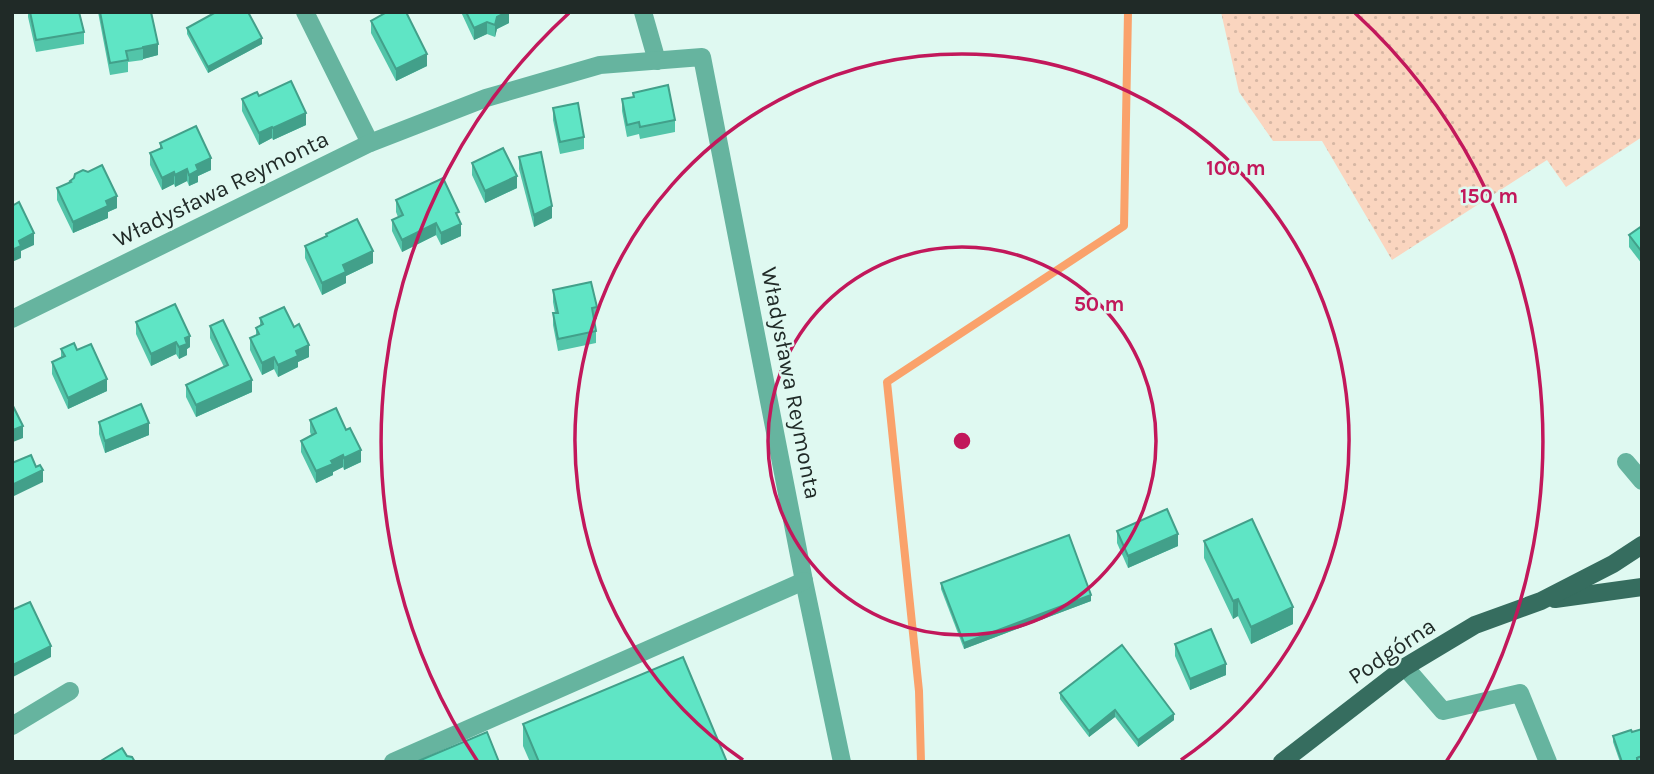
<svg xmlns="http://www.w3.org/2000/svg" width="1654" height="774" viewBox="0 0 1654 774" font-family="Karla,sans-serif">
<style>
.grass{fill:url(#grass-dots)}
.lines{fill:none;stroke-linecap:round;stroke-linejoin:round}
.stream{stroke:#faa26b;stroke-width:8}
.minor{stroke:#66b49f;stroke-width:18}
.major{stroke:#366d5f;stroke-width:18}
.wall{fill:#52c5a9}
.shaded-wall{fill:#42a08a}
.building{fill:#5fe5c5;stroke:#42a08a;stroke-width:2}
.ring{fill:none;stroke:#c2185b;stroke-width:3.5}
.labels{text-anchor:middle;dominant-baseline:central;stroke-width:5;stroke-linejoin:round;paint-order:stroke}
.street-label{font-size:23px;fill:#202a27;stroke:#dff9f1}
.centre{fill:#c2185b;stroke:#dff9f1;stroke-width:3.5}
.ring-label{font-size:21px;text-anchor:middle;font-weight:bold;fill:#c2185b;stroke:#dff9f1;stroke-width:5;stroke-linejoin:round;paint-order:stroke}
</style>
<defs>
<pattern id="grass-dots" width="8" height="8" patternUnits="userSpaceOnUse" patternTransform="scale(1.75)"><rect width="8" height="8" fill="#fad5bf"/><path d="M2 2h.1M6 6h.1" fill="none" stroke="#d6b7a4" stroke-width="1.8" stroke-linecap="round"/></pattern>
</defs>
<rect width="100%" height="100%" fill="#dff9f1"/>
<!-- grass -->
<polygon class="grass" points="1221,12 1642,12 1642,137 1566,187 1547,160 1392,260 1322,141 1273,141 1239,92"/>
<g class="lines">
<!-- stream -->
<polyline class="stream" points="921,762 919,691 887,382 1124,226 1128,12"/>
<!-- minor -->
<g class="minor">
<polyline points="305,12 370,143"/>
<polyline points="643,12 657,61"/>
<polyline points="12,319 370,143 486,98 600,65 702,57 804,581 842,762"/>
<polyline points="1626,462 1642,481"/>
<polyline points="1405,667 1443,711 1520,693 1548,762"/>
<polyline points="12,726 70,691"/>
<polyline points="393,762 804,581"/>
</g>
<!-- major -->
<g class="major">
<polyline points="1555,599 1642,587"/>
<polyline points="1282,762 1405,667 1475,625 1541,601 1613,564 1642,545"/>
</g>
</g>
<!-- wall -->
<g class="wall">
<polygon points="28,12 79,12 84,32 84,44 36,52 28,17"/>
<polygon points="98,12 151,12 158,55 143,59 143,60 128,62 128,72 110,75"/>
<polygon points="213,12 248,12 262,44 208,73 187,34 187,28 213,14"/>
<polygon points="461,12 509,12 509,23 497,29 495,37 487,34 474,40"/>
<polygon points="371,21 427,66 396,81 371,33"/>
<polygon points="633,93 675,120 675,132 640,139 639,134 627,137 622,111 622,99 633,97"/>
<polygon points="259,96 306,125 273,140 272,138 259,145 242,111 242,99"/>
<polygon points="553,108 584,137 584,149 560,154 553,120"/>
<polygon points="160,143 211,170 198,176 198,182 189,186 187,181 175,187 174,184 162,190 150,165 150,153 160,149"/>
<polygon points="519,157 552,218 534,227 519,169"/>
<polygon points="472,163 517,188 485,203 472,175"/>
<polygon points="70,181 117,208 108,212 108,218 73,233 57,200 57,188 70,182"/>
<polygon points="396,200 459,220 461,236 441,245 436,235 402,252 392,231 392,220 398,217 396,212"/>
<polygon points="1642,226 1642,264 1629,247 1629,235"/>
<polygon points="326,234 373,263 346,276 346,283 322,295 305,258 305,246 326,236"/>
<polygon points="553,290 597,307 597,319 594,320 596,331 596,343 558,351 553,325 553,313 555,313 553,302"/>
<polygon points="260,318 309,357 298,362 298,367 278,377 274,369 262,375 250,350 250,338 256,335 256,328 260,326"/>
<polygon points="136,322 190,347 187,349 187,355 179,359 176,354 151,366 136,334"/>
<polygon points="210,326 252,392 196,417 186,397 186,385 224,367 210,338"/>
<polygon points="61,349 77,350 107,391 68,409 52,374 52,362 61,358"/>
<polygon points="310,420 361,462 344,470 343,467 333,472 333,475 316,483 301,452 301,441 311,435 310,432"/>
<polygon points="99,422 149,435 105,453 99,434"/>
<polygon points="1117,531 1178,546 1128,568 1117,543"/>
<polygon points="1204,541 1293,624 1251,644 1238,616 1233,619 1204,558"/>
<polygon points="941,583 1091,601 964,649 941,589"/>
<polygon points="1175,644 1226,675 1190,690 1175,656"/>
<polygon points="1060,693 1174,720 1138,747 1115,717 1089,737 1060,699"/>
<polygon points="523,724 727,762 530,762 523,746"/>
<polygon points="1632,732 1642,762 1620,762 1613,742 1613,736"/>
</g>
<!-- shaded-wall -->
<g class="shaded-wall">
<polygon points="507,12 509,12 509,23 497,29 495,37 495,25 497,17"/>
<polygon points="487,22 487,34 474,40 474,28"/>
<polygon points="262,38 262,44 208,73 208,67"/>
<polygon points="158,44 158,55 143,59 143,47"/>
<polygon points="427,54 427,66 396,81 396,69"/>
<polygon points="306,113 306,125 273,140 273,128"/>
<polygon points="272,127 272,138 259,145 259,133"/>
<polygon points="211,158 211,170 198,176 198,182 189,186 189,175 196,165"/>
<polygon points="187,169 187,181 175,187 175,175"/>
<polygon points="174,172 174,184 162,190 162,178"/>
<polygon points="517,176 517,188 485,203 485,191"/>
<polygon points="117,196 117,208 108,212 108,218 73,233 73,222 106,201"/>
<polygon points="552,206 552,218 534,227 534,215"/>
<polygon points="436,223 436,235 402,252 402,240"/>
<polygon points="461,224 461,236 441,245 441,233"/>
<polygon points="34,233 34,245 21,251 21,258 12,262 12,250 19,241"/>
<polygon points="373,251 373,263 346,276 346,283 322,295 322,283 343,265"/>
<polygon points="190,336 190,347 187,349 187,355 179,359 179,347 185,338"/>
<polygon points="176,342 176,354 151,366 151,354"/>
<polygon points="309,345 309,357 298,362 298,367 278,377 278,365 296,351"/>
<polygon points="274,357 274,369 262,375 262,363"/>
<polygon points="107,379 107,391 68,409 68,398"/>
<polygon points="252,380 252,392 196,417 196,405"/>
<polygon points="149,423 149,435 105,453 105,441"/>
<polygon points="23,426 23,438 13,442 13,430"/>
<polygon points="361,450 361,462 344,470 344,458"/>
<polygon points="343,455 343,467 333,472 333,475 316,483 316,471 331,461"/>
<polygon points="43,470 43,482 12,497 12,485"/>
<polygon points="1178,534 1178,546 1128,568 1128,556"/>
<polygon points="1091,595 1091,601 964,649 964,643"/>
<polygon points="1238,599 1238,616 1233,619 1233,601"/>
<polygon points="1293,607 1293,624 1251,644 1251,627"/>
<polygon points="51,646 51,657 13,677 13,665"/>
<polygon points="1226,664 1226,675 1190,690 1190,679"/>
<polygon points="1115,710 1115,717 1089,737 1089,731"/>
<polygon points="1174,714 1174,720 1138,747 1138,740"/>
</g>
<!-- building -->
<g class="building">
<polygon points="30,12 79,12 84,32 36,40"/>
<polygon points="100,12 151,12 158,44 143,47 143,48 126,51 128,60 110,63"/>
<polygon points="248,12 262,38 208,67 187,28 216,12"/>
<polygon points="387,12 406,12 427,54 396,69 371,21"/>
<polygon points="466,12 507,12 497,17 495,25 487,22 474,28"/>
<polygon points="291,81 306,113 273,128 272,127 259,133 242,99 257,92 259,96"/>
<polygon points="668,85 675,120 640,127 639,122 627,125 622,99 634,97 633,93"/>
<polygon points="578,103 584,137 560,142 553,108"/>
<polygon points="196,126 211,158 196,165 198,170 189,175 187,169 175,175 174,172 162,178 150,153 162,148 160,143"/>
<polygon points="503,148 517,176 485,191 472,163"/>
<polygon points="541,152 552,206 534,215 519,157"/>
<polygon points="102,165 117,196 106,201 108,206 73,222 57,188 71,182 70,181 74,178 75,174 83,170 88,172"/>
<polygon points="443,178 459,212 456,213 461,224 441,233 436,223 402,240 392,220 403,215 396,200"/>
<polygon points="19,202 34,233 19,241 21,246 12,250 12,206"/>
<polygon points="357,219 373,251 343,265 346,272 322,283 305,246 327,236 326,234"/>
<polygon points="1642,226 1642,252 1629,235"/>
<polygon points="591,282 597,307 592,308 596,331 558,339 553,313 558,313 553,290"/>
<polygon points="175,304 190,336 185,338 187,344 179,347 176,342 151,354 136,322"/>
<polygon points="284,307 294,327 299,324 309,345 296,351 298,356 278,365 274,357 262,363 250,338 259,334 256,328 263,324 260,318"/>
<polygon points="223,320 252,380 196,405 186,385 228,365 210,326"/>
<polygon points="74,343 77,350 91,344 107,379 68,398 52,362 65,356 61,349"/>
<polygon points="12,404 23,426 13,430 12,430"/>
<polygon points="141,404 149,423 105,441 99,422"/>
<polygon points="336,408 346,430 350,428 361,450 344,458 343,455 331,461 333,464 316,471 301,441 316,433 310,420"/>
<polygon points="31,455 36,467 40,465 43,470 12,485 12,463"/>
<polygon points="1167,509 1178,534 1128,556 1117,531"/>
<polygon points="1252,519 1293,607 1251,627 1238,599 1233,601 1204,541"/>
<polygon points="1069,535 1091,595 964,643 941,583"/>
<polygon points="30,602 51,646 13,665 12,610"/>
<polygon points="1211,629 1226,664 1190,679 1175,644"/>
<polygon points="1122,645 1174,714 1138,740 1115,710 1089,731 1060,693"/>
<polygon points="683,657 727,762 539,762 523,724"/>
<polygon points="1642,729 1642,756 1637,758 1637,762 1622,762 1613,736 1631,730 1632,732"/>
<polygon points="487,732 499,762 416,762"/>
<polygon points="122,748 127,756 132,757 135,762 99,762"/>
<polygon points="1642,756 1642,762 1638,762 1637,758"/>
</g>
<!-- distance rings -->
<g class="ring">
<circle cx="962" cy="441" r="194"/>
<path d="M743 760A387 387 0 1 1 1181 760"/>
<path d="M478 762A581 581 0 0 1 569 13M1355 13A581 581 0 0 1 1446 762"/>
</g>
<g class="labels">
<!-- street labels -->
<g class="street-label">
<text transform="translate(221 189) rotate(-26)">Władysława Reymonta</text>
<text transform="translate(791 383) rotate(79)">Władysława Reymonta</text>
<text transform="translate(1392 651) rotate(-34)">Podgórna</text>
</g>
</g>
<circle cx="962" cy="441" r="10" class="centre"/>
<g class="ring-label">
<text x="1236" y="175">100 m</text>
<text x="1489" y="203">150 m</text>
<text x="1099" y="311">50 m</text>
</g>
<!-- border -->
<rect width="1654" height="774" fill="none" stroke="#202a27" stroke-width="28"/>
</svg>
